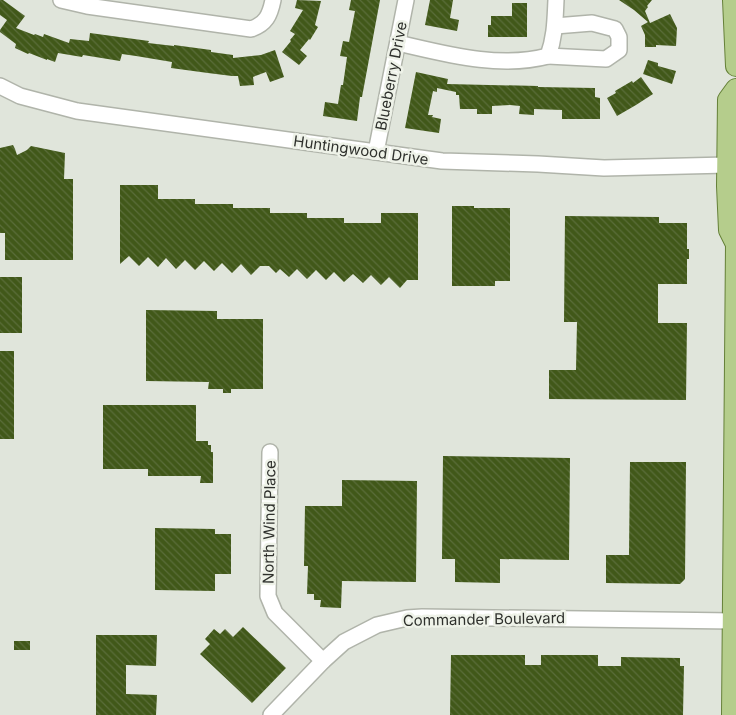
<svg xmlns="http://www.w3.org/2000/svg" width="736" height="715" viewBox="0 0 736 715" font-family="Inter,sans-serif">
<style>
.building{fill:url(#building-back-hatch)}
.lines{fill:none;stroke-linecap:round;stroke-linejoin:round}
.minor-casing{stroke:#b0b4aa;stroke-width:18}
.major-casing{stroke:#658038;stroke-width:22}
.minor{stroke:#fff;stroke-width:15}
.major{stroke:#b5cd8c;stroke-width:20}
.labels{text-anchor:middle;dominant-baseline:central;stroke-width:5;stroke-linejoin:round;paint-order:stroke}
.street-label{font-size:15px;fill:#2e302c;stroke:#eef2e8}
</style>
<defs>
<pattern id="building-back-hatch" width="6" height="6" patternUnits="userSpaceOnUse" patternTransform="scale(1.25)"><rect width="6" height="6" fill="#415819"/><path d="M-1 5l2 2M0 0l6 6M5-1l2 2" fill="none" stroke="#5a6d3a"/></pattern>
</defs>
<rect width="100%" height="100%" fill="#e0e5db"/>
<!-- building -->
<g class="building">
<polygon points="0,0 3,0 25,16 16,28 34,35 35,34 43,37 44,34 69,43 70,39 89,41 90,33 149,41 148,43 174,46 174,45 211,50 211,52 233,55 233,58 261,55 275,50 284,77 270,82 266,72 253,77 254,85 240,86 238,76 232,76 208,73 171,68 172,62 136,56 122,54 120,61 83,55 82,57 58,53 55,62 47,59 47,60 29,53 28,54 15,48 16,44 0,32 0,30 7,20 0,15"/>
<polygon points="297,0 321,1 315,25 318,27 310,40 309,39 300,50 307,56 299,65 282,52 291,41 290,40 295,34 290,31 303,10 295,8"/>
<polygon points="351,0 380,0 362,97 360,97 357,121 323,116 325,102 338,104 341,85 343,85 347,57 340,56 343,41 349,42 355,11 349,10"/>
<polygon points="430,0 453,0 450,18 459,20 457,31 425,25"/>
<polygon points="619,0 652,0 647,6 648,7 645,11 650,23 670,14 677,28 676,46 656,45 656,47 645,47 645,35 641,26 648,22 634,10"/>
<polygon points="512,3 527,3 527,37 488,37 488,25 491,25 491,16 512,16"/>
<polygon points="648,60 658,63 658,66 676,71 672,84 643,74"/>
<polygon points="416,72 448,79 447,84 538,86 538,87 595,88 595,97 600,98 600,119 562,119 562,110 534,109 534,115 519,114 520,106 510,105 492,106 492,114 477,114 477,109 460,109 459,95 456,95 456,92 437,88 437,92 433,91 428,115 433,115 432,117 441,119 439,133 405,128"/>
<polygon points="641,77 653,94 636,105 617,116 607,98 616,93 615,91 632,81 633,83"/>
<polygon points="13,145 15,149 17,155 27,150 31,146 65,153 64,179 73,179 73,260 5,260 5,233 0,233 0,148"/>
<polygon points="120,185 158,185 158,199 195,199 195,204 233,204 233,208 270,208 270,213 307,213 307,218 344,218 344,223 381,223 381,213 418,213 418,280 407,280 400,288 389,277 381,285 371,275 363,283 353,274 344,282 334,272 326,280 316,270 307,279 297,269 289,277 280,269 276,273 269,266 260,266 251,275 241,264 232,273 222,263 214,271 204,261 195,270 185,260 176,269 166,258 158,267 148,257 139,266 129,256 120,264"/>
<polygon points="452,206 474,206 474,208 510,208 510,281 495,281 495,286 452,286"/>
<polygon points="565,216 659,217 659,223 687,223 687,249 689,249 689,259 687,259 687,284 658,284 658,323 687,323 686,400 549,399 549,370 576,370 577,322 564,322"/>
<rect x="0" y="277" width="22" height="56"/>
<polygon points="146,310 217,311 217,319 263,319 263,389 231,389 231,393 223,393 223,389 208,389 209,382 146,381"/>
<rect x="0" y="351" width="14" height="88"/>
<polygon points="103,405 196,405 196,441 208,441 208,445 211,445 211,452 213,452 213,483 200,483 201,476 148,476 148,469 103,469"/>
<polygon points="443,456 570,458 569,560 500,559 500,583 455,582 455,559 442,559"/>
<polygon points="630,462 686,462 685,579 680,584 606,583 606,555 629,555"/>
<polygon points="342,480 417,481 416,582 342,581 341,608 320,607 321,600 314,600 314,594 307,594 308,566 304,566 305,506 342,506"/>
<polygon points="155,528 215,529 215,534 231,534 231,574 215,574 215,591 155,590"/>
<polygon points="243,627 286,668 252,703 200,654 210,644 205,639 214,629 220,634 225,629 233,637"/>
<polygon points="96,635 157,635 156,666 126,665 126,694 157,695 156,715 96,715"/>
<rect x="14" y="641" width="16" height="9"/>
<polygon points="451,655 525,655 525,665 541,665 541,655 598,655 598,666 621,666 621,657 680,658 680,666 684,666 683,715 450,715"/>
</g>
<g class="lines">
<!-- minor casing -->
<g class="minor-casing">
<g id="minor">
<path d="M61,0L87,6L251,29C266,24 270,15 273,0"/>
<path d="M398,43C446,54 499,69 548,56C555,37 555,20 556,0"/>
<polyline points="548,56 606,59 619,50 619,37 615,29 592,23 555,26"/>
<polyline points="0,86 20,96 77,111 442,161 538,164 604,168 727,165"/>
<polyline points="376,152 406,0"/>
<polyline points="270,452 268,596 275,613 323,661"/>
<polyline points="271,715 323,661 344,642 377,625 407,618 422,617 733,621"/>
</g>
</g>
<!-- major casing -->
<g class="major-casing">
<g id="major">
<polyline points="733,0 736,66"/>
<polyline points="732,715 736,244 729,230 727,186 728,100 736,89"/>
</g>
</g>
<!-- minor -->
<use href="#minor" class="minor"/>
<!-- major -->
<use href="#major" class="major"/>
</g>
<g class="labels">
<!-- street labels -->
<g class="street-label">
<text transform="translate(391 76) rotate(-79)">Blueberry Drive</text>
<text transform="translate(361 150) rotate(8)">Huntingwood Drive</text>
<text transform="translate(269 522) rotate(-89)">North Wind Place</text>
<text transform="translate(484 619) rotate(-1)">Commander Boulevard</text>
</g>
</g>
</svg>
